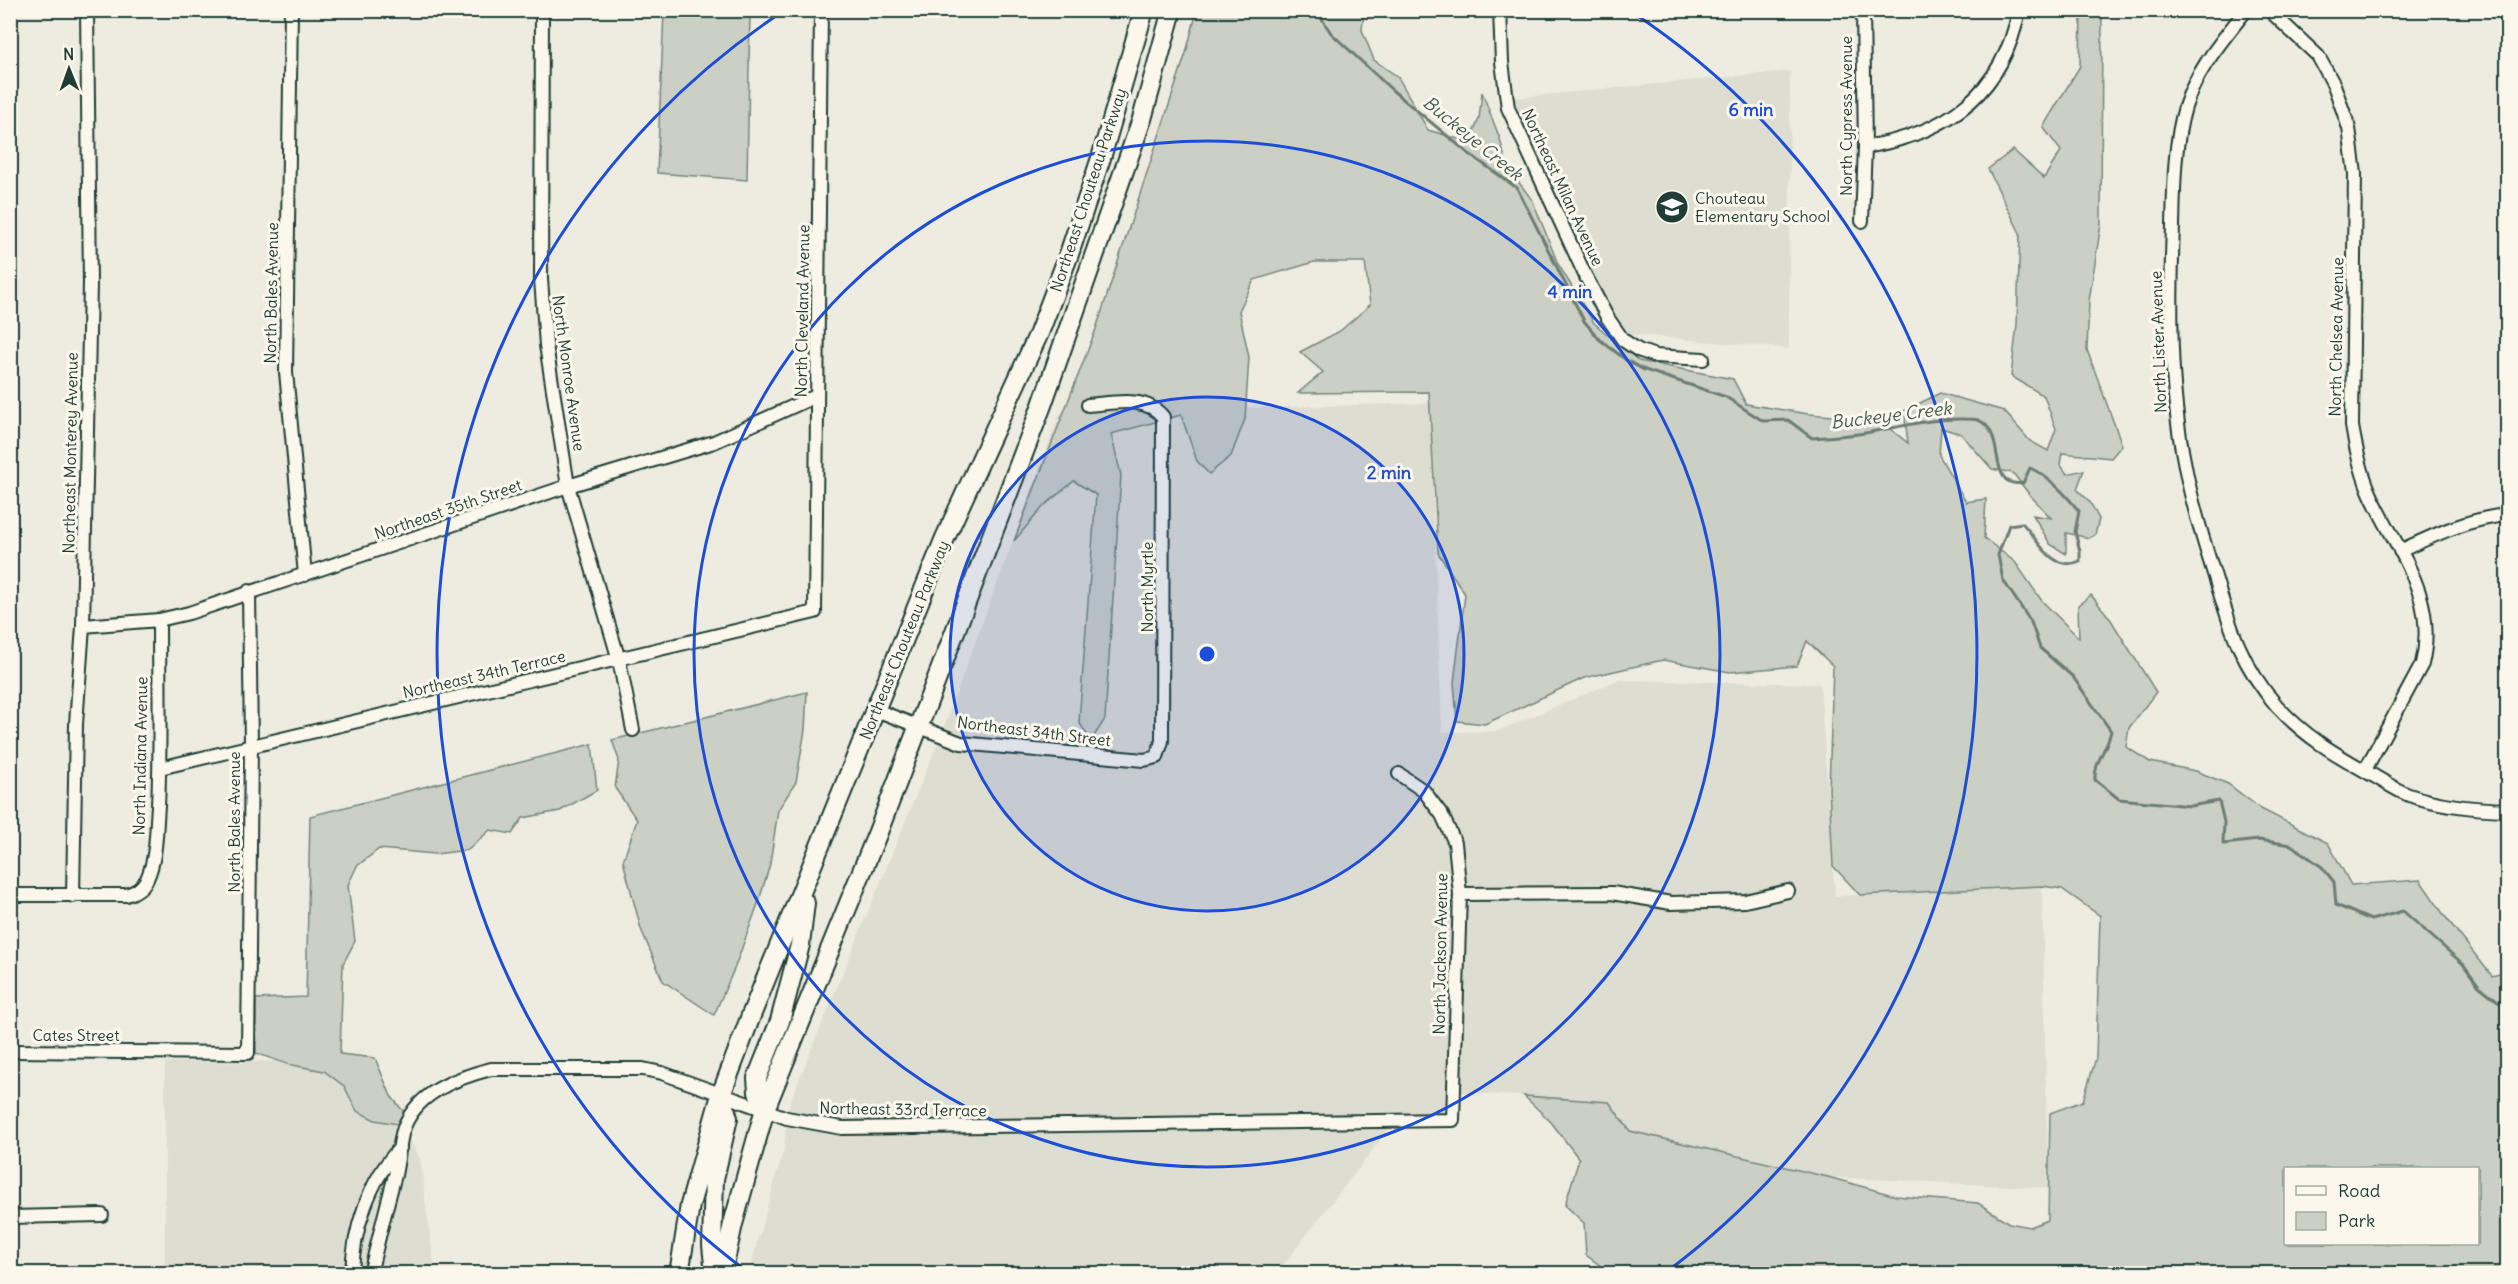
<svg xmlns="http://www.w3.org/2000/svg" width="2518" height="1284" viewBox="0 0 2518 1284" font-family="Delius,sans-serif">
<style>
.built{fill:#ddddd2}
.green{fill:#cbcfc4;stroke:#75867c;stroke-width:1.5;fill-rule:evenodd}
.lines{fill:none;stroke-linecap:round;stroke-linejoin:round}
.stream{stroke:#6c7d74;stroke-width:3}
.minor-casing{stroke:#1f3d34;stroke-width:16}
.primary-casing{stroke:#1f3d34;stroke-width:22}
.minor{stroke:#fbf7ec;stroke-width:12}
.primary{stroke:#fbf7ec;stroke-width:18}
.ring{fill:none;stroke:#1d4ed8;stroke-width:3}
.labels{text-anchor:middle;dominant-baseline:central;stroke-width:6;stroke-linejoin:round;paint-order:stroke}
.street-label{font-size:16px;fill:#1f3d34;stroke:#fbf7ec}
.poi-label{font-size:16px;fill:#1f3d34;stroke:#fbf7ec;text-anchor:start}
.water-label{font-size:18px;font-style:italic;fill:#455d54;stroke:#fbf7ec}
.centre{fill:#1d4ed8;stroke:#fbf7ec;stroke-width:3}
.ring-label{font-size:18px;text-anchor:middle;font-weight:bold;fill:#1d4ed8;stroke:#fbf7ec;stroke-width:6;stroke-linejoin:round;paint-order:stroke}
</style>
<rect width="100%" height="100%" fill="#eeece1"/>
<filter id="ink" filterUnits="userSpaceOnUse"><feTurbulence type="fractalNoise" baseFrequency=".0167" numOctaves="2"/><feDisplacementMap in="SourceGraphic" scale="12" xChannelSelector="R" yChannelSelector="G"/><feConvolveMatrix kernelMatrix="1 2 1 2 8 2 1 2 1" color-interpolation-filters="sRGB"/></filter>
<g filter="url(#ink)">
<!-- built -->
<g class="built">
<polygon points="1790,71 1789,349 1617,333 1543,185 1513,98"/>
<polygon points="1430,403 1442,732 1498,731 1618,680 1820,684 1835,896 2042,886 2048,1188 1828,1177 1630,1131 1609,1102 1455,1092 1453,1120 1395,1121 1277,1273 751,1274 754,1254 784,1149 789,1104 941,735 1060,413"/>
<polygon points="342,1061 397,1115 420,1159 435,1273 165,1273 165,1062"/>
</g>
<!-- green -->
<g class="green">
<polygon points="664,11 750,11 747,180 657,173"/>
<path d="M1197,11H1364L1362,30L1374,60L1398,77L1428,130L1469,142L1479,119L1482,92L1500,139L1507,167L1533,201L1558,264L1594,323L1639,361L1733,379L1746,404L1809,414L1879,420L1908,443L1904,411L1940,393L2004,411L2030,441L2048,451L2056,429L2044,396L2011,376L2017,324L2020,233L1988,169L2013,150L2044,178L2061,151L2043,127L2080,66L2081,11H2102L2101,224L2089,301L2087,350L2122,445L2111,458L2062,453L2060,464L2067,474L2084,470L2077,489L2090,502L2099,519L2095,535L2089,538L2066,533V554L2050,544L2033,515L2051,518L2029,494L2013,473L1992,469L1961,434L1941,428L1939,455L1966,502L1986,499L1984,538L2015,562L2042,601L2079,638L2078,605L2091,595L2109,617L2156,692L2129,728L2126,747L2150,762L2196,771L2228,784L2261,809L2328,843L2351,885L2420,880L2444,915L2492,976L2507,972V1273L1612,1274L1586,1255L1584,1223L1565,1205L1579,1159L1551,1122L1524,1096L1609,1102L1630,1131L1828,1177L1896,1196L1978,1203L2009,1223L2030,1227L2048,1220L2050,1113L2083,1101L2096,1058L2100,916L2062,889L2042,886L1860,895L1833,866L1829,789L1833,666L1807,641L1797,666L1730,672L1663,660L1584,678L1485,724L1457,721L1454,682L1465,594L1438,553L1429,392L1298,393L1323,372L1300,352L1340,331L1370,305L1365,262H1314L1254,280L1239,311L1249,357L1245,419L1231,456L1209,474L1197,461L1181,415L1111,434L1121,475L1105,719L1091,741L1079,722L1096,495L1074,481L1044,506L1014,541L1096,329L1186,53ZM2286,1168H2478V1244H2286Z"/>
<polygon points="807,692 805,730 796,782 778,810 770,864 759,901 735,967 714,1015 663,981 641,929 623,861 637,820 615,788 619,760 612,740"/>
<polygon points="592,744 597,790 560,811 523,818 512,834 490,830 468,850 435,854 379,849 357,866 348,885 355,941 343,964 340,1054 375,1058 391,1096 404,1112 397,1124 375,1120 357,1111 344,1086 324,1071 287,1064 256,1053 256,999 306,997 310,816"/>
</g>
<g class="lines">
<!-- stream -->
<path class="stream" d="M1316,10L1331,33L1392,90L1468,153L1517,188L1584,321L1599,339L1626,360L1642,369L1726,397L1763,421L1788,420L1812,438C1828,437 1843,436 1858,434C1894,429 1928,418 1964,419C1968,419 1974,419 1978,420C2008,431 1985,490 2023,483L2030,468C2050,477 2066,495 2079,511L2075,532L2080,551V561C2051,574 2037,537 2022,523L2009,525L1998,555L2003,580L2031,622L2040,648L2073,677L2111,731C2107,749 2094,762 2095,780L2119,799L2190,806L2219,801L2224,822L2223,844L2259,840L2291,845L2322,867L2334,882L2336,905L2371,920L2403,911L2463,964L2479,986L2508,1009"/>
<!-- minor casing -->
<g class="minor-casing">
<g id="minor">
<polyline points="291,10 286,372 305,575"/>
<polyline points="542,10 541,279 546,345 568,486 619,660 633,730"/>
<polyline points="1500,10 1502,62 1508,108 1585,275 1607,317 1623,340 1638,350 1655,356 1703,359"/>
<path d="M2246,10C2222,41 2197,69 2185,107C2174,144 2174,187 2173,226C2170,306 2169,387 2185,466C2192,504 2203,540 2215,577C2230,627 2241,665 2277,706C2306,738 2337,755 2374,776C2385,782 2397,791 2409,795C2440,806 2475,809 2508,810"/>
<path d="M2269,10L2318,56L2334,85L2349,128L2355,174L2352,426C2356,450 2361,474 2372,497C2399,554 2438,597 2422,664L2365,770"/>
<path d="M1865,147C1946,134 2003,94 2019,10"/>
<polyline points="1862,221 1865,147 1863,10"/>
<path d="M2400,551C2434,535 2470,518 2508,515"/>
<polyline points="83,626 159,620 189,613 568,486 714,442 816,396"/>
<path d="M876,710L961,743L1144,760L1157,757L1162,741L1163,417C1146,395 1113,403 1088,405"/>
<polyline points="160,768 815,612 821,10"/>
<polyline points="1460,894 1612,893 1671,903 1745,901 1788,891"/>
<path d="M10,895H126C136,892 142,888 147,879C157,857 156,829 158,806C161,744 159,682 159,620"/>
<polyline points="73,896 76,724 83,626 90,284 87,10"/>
<polyline points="10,1051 248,1053 251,745 249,591"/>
<polyline points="10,1217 102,1215"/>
<path d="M352,1274C353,1230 369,1180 400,1148"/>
<path d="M370,1274C378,1241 386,1208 395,1175C398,1161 399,1147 402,1134C412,1094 456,1078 491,1069H643L662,1073L787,1118L842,1128L1453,1120L1460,894L1455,843L1442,815L1424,791L1399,774"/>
</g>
</g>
<!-- primary casing -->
<g class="primary-casing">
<g id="primary">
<polyline points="765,1109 758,1092 757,1078 780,1021 800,945 805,903"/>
<polyline points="679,1274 690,1205 721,1095 752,1013 945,538 1039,333 1069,254 1101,158 1144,10"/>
<polyline points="715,1274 712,1245 714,1179 728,1118 721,1095"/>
<polyline points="722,1274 733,1224 765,1109 878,832 1042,405 1142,119 1172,10"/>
</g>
</g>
<!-- minor -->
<use href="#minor" class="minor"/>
<!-- primary -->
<use href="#primary" class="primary"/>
</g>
</g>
<!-- distance rings -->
<circle cx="1207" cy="654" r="257" fill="#1d4ed8" fill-opacity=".12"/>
<g class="ring">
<circle cx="1207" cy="654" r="257"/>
<circle cx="1207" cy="654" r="513"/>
<path d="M749 1273A770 770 0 0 1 782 12M1632 12A770 770 0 0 1 1665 1273"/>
</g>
<!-- icons -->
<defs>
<g id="school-disc" transform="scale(1.725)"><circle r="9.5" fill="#1f3d34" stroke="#fbf7ec"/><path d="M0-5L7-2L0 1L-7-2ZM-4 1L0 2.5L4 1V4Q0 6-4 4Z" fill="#fff"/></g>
</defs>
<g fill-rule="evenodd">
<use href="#school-disc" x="1672" y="207"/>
</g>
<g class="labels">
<!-- street labels -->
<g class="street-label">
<text transform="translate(1846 116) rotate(-90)">North Cypress Avenue</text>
<text transform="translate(1563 187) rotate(65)">Northeast Milan Avenue</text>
<text transform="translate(1088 190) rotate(-72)">Northeast Chouteau Parkway</text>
<text transform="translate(271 293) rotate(-89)">North Bales Avenue</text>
<text transform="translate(802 311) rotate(-89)">North Cleveland Avenue</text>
<text transform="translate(2336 337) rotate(-89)">North Chelsea Avenue</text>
<text transform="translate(2158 342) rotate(-92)">North Lister Avenue</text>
<text transform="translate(569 373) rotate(82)">North Monroe Avenue</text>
<text transform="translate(70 453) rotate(-89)">Northeast Monterey Avenue</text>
<text transform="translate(448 509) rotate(-19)">Northeast 35th Street</text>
<text transform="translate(1147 587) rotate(-90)">North Myrtle</text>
<text transform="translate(904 640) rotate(-68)">Northeast Chouteau Parkway</text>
<text transform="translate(484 674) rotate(-13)">Northeast 34th Terrace</text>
<text transform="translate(1034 731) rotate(7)">Northeast 34th Street</text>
<text transform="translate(140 756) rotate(-89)">North Indiana Avenue</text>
<text transform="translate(234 822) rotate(-90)">North Bales Avenue</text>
<text transform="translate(1440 954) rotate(-89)">North Jackson Avenue</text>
<text x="76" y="1035">Cates Street</text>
<text transform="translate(903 1109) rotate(1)">Northeast 33rd Terrace</text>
</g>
<!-- poi labels -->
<g class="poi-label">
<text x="1695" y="198">Chouteau<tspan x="1695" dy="18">Elementary School</tspan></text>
</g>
<!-- water labels -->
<g class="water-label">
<text transform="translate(1473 138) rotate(39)">Buckeye Creek</text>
<text transform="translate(1891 415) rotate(-7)">Buckeye Creek</text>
</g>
</g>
<circle cx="1207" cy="654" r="9" class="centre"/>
<g class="ring-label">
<text x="1751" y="116">6 min</text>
<text x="1570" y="298">4 min</text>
<text x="1389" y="479">2 min</text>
</g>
<!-- margin -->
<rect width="2518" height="1284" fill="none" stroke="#fbf7ec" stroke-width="36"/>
<rect x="18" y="18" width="2482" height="1248" fill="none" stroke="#1f3d34" stroke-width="2" filter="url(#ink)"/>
<!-- legend -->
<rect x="2284" y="1167" width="195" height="78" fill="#fbf7ec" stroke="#a3ada2" stroke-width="1.5"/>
<rect x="2296" y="1186" width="30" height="9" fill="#fbf7ec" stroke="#a3ada2" stroke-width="1.5"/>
<text x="2338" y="1197" font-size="18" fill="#1f3d34">Road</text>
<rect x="2296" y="1212" width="30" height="18" fill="#cbcfc4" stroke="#a3ada2" stroke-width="1.5"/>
<text x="2338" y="1227" font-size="18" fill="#1f3d34">Park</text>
<!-- north arrow -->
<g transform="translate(69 69) rotate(359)" stroke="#fbf7ec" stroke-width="4.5" paint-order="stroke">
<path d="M0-4.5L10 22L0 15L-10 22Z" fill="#1f3d34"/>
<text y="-9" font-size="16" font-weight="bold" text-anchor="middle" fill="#1f3d34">N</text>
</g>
</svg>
